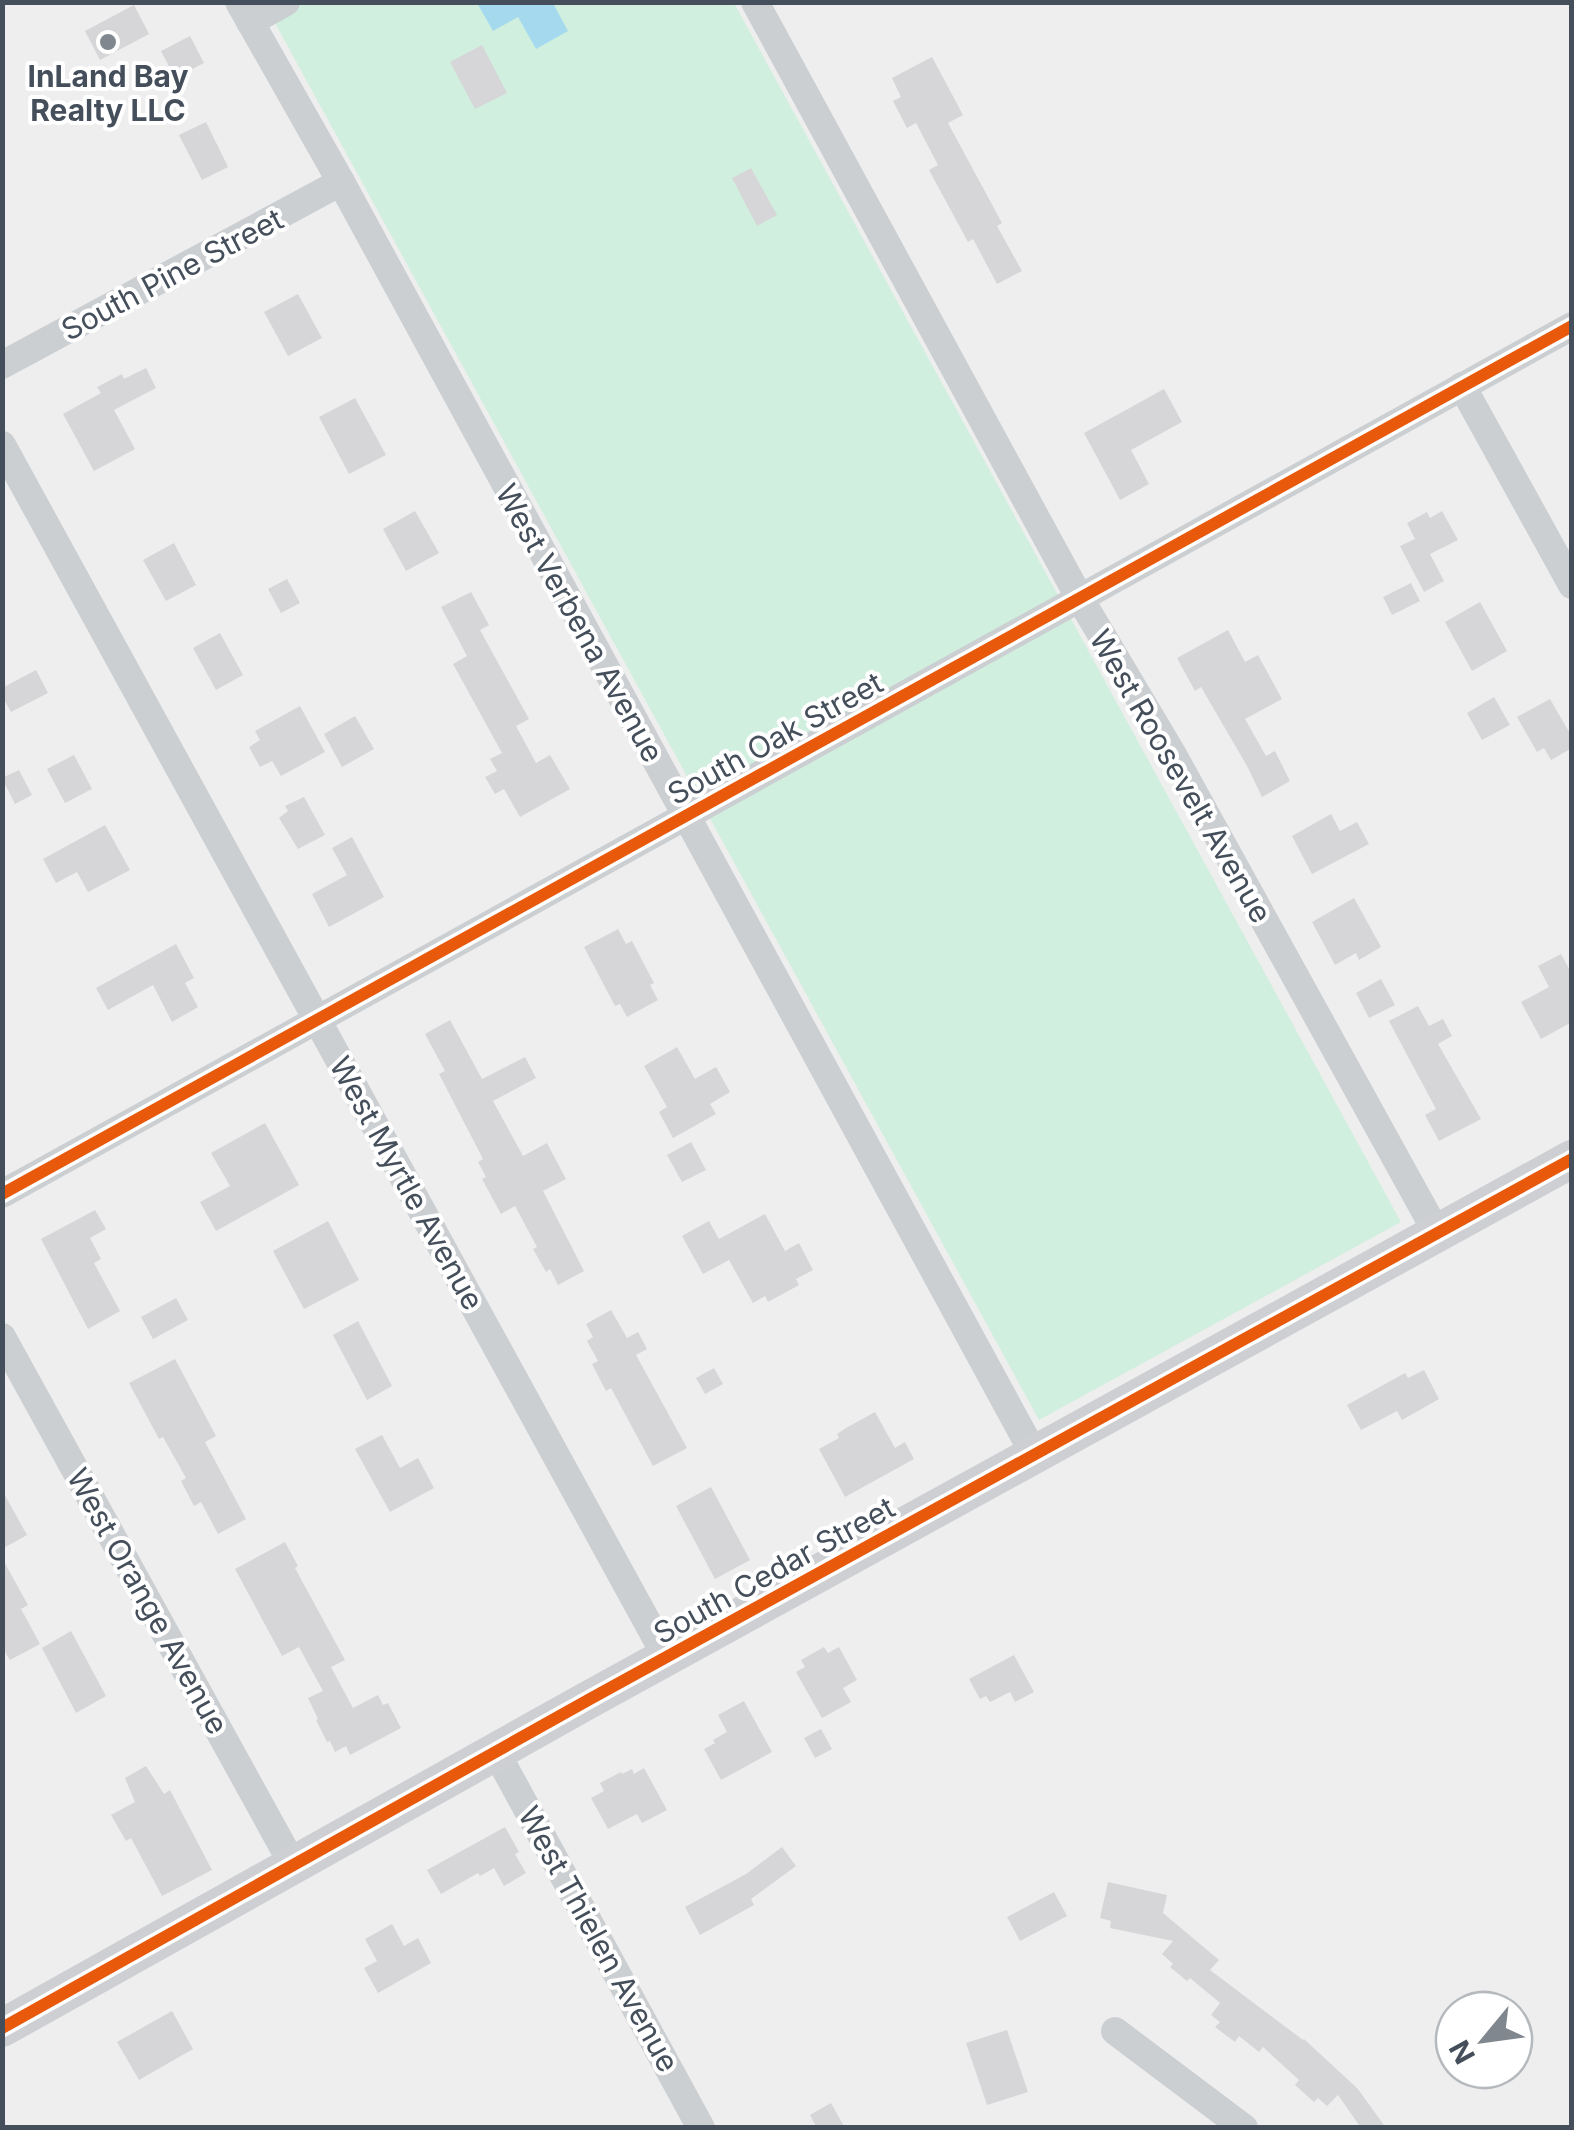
<svg xmlns="http://www.w3.org/2000/svg" width="1574" height="2130" viewBox="0 0 1574 2130" font-family="Inter,sans-serif">
<style>
.green{fill:#d1efdf}
.water{fill:#a5daee}
.building{fill:#d6d6d9}
.lines{fill:none;stroke-linecap:round;stroke-linejoin:round}
.street{stroke:#cccfd2;stroke-width:28}
.secondary{stroke:#cdcfd3;stroke-width:38}
.cycleway-casing{stroke:#fff;stroke-width:19}
.cycleway{stroke:#e8590c;stroke-width:12}
.poi-dot{fill:#80878e;stroke:#fff;stroke-width:4}
.labels{text-anchor:middle;dominant-baseline:central;stroke-width:8;stroke-linejoin:round;paint-order:stroke}
.poi-label{font-size:30px;font-weight:bold;fill:#454f5b;stroke:#fff}
.street-label{font-size:30px;fill:#454f5b;stroke:#fff}
</style>
<rect width="100%" height="100%" fill="#efeeee"/>
<!-- green -->
<polygon class="green" points="264,3 734,3 1401,1222 1039,1420"/>
<!-- water -->
<polygon class="water" points="477,3 553,3 568,31 536,49 518,17 493,31"/>
<!-- building -->
<g class="building">
<polygon points="134,5 149,34 100,60 85,31"/>
<polygon points="190,36 204,63 175,78 161,51"/>
<polygon points="482,45 507,93 475,109 450,62"/>
<polygon points="932,57 963,115 948,123 1002,223 997,226 1022,271 997,284 973,239 968,242 929,170 938,165 916,123 907,128 893,101 901,97 892,78"/>
<polygon points="206,122 228,167 202,180 179,135"/>
<polygon points="751,168 777,215 757,226 732,178"/>
<polygon points="298,294 322,338 288,356 264,312"/>
<polygon points="146,368 156,388 114,410 135,449 94,471 63,414 101,393 97,387 122,374 124,379"/>
<polygon points="1164,389 1182,422 1131,450 1149,484 1120,500 1084,433"/>
<polygon points="355,398 386,455 349,474 319,417"/>
<polygon points="415,511 439,553 406,571 383,529"/>
<polygon points="1442,511 1458,540 1430,554 1444,581 1424,592 1400,546 1415,539 1407,523 1427,512 1430,518"/>
<polygon points="174,543 196,585 166,601 143,560"/>
<polygon points="287,579 300,603 281,613 268,589"/>
<polygon points="1411,583 1420,601 1392,615 1383,597"/>
<polygon points="471,592 489,625 480,630 529,719 516,726 536,763 550,755 570,789 520,817 504,789 495,794 485,777 497,771 490,759 502,753 453,664 467,656 441,607"/>
<polygon points="1480,602 1507,651 1472,671 1445,622"/>
<polygon points="1228,630 1245,662 1258,655 1282,699 1245,719 1266,756 1275,751 1290,781 1262,797 1247,766 1201,687 1195,691 1177,658"/>
<polygon points="220,633 243,675 216,690 193,648"/>
<polygon points="36,670 48,693 11,712 2,696 2,688"/>
<polygon points="1494,697 1510,725 1482,740 1467,713"/>
<polygon points="1550,699 1572,737 1572,748 1551,760 1544,748 1537,752 1517,717"/>
<polygon points="300,706 325,752 281,776 272,761 260,767 249,747 260,740 255,731"/>
<polygon points="355,716 374,749 342,767 324,734"/>
<polygon points="74,755 92,789 65,803 47,769"/>
<polygon points="19,770 32,795 15,804 2,778"/>
<polygon points="304,797 325,835 298,849 279,818 288,811 285,806"/>
<polygon points="1331,814 1340,831 1357,822 1369,844 1312,874 1292,836"/>
<polygon points="105,825 130,870 88,892 77,872 56,883 43,859"/>
<polygon points="352,837 384,897 329,927 312,894 347,875 332,848"/>
<polygon points="1354,898 1381,947 1359,960 1356,953 1335,965 1312,922"/>
<polygon points="618,929 626,944 632,941 654,983 650,985 658,1000 627,1017 620,1004 615,1006 584,947"/>
<polygon points="176,944 194,978 185,983 198,1007 172,1022 153,985 108,1010 96,988"/>
<polygon points="1561,954 1572,974 1572,1022 1541,1039 1521,1002 1549,987 1538,966"/>
<polygon points="1381,979 1395,1005 1369,1018 1356,993"/>
<polygon points="1418,1006 1429,1026 1443,1019 1452,1036 1438,1044 1481,1119 1439,1141 1425,1115 1436,1109 1389,1021"/>
<polygon points="450,1020 482,1079 525,1057 536,1078 493,1101 523,1156 547,1143 566,1179 543,1191 584,1271 558,1285 550,1269 546,1272 533,1249 537,1247 515,1206 501,1214 482,1179 486,1177 478,1162 483,1159 439,1074 445,1071 425,1034"/>
<polygon points="677,1047 695,1079 716,1067 730,1092 710,1104 716,1114 673,1138 659,1112 667,1107 644,1066"/>
<polygon points="265,1123 299,1185 216,1231 200,1202 230,1186 211,1153"/>
<polygon points="691,1142 706,1170 682,1182 667,1155"/>
<polygon points="95,1210 106,1229 90,1238 101,1259 94,1263 120,1311 88,1329 41,1239"/>
<polygon points="765,1214 785,1251 799,1243 813,1270 796,1279 799,1285 768,1302 765,1296 753,1303 729,1260 703,1274 682,1236 709,1221 719,1239"/>
<polygon points="328,1221 359,1280 304,1309 273,1251"/>
<polygon points="176,1298 188,1320 153,1339 141,1317"/>
<polygon points="611,1310 627,1338 638,1332 647,1349 636,1355 687,1448 653,1466 611,1388 606,1391 592,1364 598,1361 587,1341 593,1337 586,1324"/>
<polygon points="358,1321 392,1386 367,1400 333,1335"/>
<polygon points="175,1359 216,1436 205,1442 246,1519 218,1534 201,1502 194,1506 181,1481 186,1478 163,1437 159,1439 129,1383"/>
<polygon points="714,1368 723,1384 705,1394 696,1378"/>
<polygon points="1424,1370 1439,1399 1402,1420 1397,1411 1361,1430 1347,1405 1405,1373 1408,1378"/>
<polygon points="875,1412 895,1448 905,1442 914,1459 845,1497 819,1449 839,1438 837,1434 846,1428"/>
<polygon points="382,1435 400,1468 418,1458 434,1488 390,1512 355,1449"/>
<polygon points="711,1487 750,1560 715,1579 676,1506"/>
<polygon points="2,1490 27,1535 2,1549"/>
<polygon points="285,1542 298,1566 295,1568 345,1660 331,1667 353,1708 378,1695 383,1705 388,1703 401,1728 350,1755 346,1746 335,1752 330,1741 327,1742 316,1720 318,1719 308,1698 323,1691 299,1647 282,1656 235,1569"/>
<polygon points="2,1558 28,1605 21,1609 40,1644 10,1660 2,1647"/>
<polygon points="71,1631 106,1696 76,1713 42,1648"/>
<polygon points="824,1647 828,1653 839,1647 857,1680 843,1688 851,1702 822,1718 796,1672 805,1667 801,1660"/>
<polygon points="1014,1655 1034,1692 1015,1702 1010,1692 990,1702 986,1696 980,1699 969,1679"/>
<polygon points="744,1701 772,1752 721,1780 704,1749 715,1743 713,1740 727,1732 718,1715"/>
<polygon points="821,1729 832,1749 815,1758 804,1738"/>
<polygon points="146,1766 164,1794 170,1790 212,1870 162,1896 131,1838 126,1841 111,1815 135,1802 125,1778"/>
<polygon points="644,1768 667,1810 642,1823 637,1814 608,1829 591,1798 604,1791 600,1783 621,1772 622,1774 632,1769 634,1774"/>
<polygon points="505,1827 519,1852 515,1854 526,1873 504,1886 494,1868 480,1876 478,1873 441,1894 427,1870"/>
<polygon points="782,1847 796,1866 751,1899 754,1905 700,1935 685,1907 746,1874"/>
<polygon points="1108,1882 1167,1895 1163,1913 1219,1960 1210,1970 1303,2040 1304,2039 1358,2089 1386,2128 1361,2128 1338,2095 1327,2106 1318,2098 1314,2102 1295,2085 1299,2080 1263,2047 1259,2052 1239,2036 1235,2042 1215,2027 1220,2022 1211,2015 1220,2003 1190,1978 1187,1981 1170,1967 1173,1964 1162,1954 1173,1941 1110,1928 1111,1921 1100,1918"/>
<polygon points="1054,1892 1067,1916 1020,1941 1007,1917"/>
<polygon points="392,1924 404,1946 418,1938 431,1963 378,1993 364,1968 377,1961 365,1939"/>
<polygon points="172,2011 193,2049 139,2080 117,2042"/>
<polygon points="1007,2030 1028,2092 987,2105 966,2043"/>
<polygon points="831,2103 845,2128 817,2128 810,2115"/>
</g>
<g class="lines">
<!-- street -->
<g class="street">
<polyline points="239,2 341,182 1034,1454"/>
<polyline points="755,2 1079,597 1173,755 1437,1233"/>
<polyline points="250,22 286,2"/>
<polyline points="2,365 341,182"/>
<polyline points="1462,386 1572,585"/>
<polyline points="2,445 667,1658"/>
<polyline points="2,1194 1572,326"/>
<polyline points="2,1337 293,1865"/>
<polyline points="496,1752 701,2128"/>
<polyline points="1115,2031 1244,2128"/>
</g>
<!-- secondary -->
<polyline class="secondary" points="2,2028 590,1699 1572,1159"/>
<!-- cycleway casing -->
<g class="cycleway-casing">
<g id="cycleway">
<polyline points="2,1194 1572,326"/>
<polyline points="2,2028 590,1699 1572,1159"/>
</g>
</g>
<!-- cycleway -->
<use href="#cycleway" class="cycleway"/>
</g>
<!-- markers -->
<circle class="poi-dot" cx="108" cy="42" r="10"/>
<g class="labels">
<!-- poi labels -->
<g class="poi-label">
<text x="108" y="76">InLand Bay<tspan x="108" dy="34">Realty LLC</tspan></text>
</g>
<!-- street labels -->
<g class="street-label">
<text transform="translate(172 274) rotate(-28)">South Pine Street</text>
<text transform="translate(580 623) rotate(61)">West Verbena Avenue</text>
<text transform="translate(775 738) rotate(-29)">South Oak Street</text>
<text transform="translate(1181 776) rotate(60)">West Roosevelt Avenue</text>
<text transform="translate(407 1183) rotate(61)">West Myrtle Avenue</text>
<text transform="translate(774 1570) rotate(-29)">South Cedar Street</text>
<text transform="translate(148 1601) rotate(61)">West Orange Avenue</text>
<text transform="translate(599 1939) rotate(61)">West Thielen Avenue</text>
</g>
</g>
<!-- border -->
<rect width="1574" height="2130" fill="none" stroke="#454f5b" stroke-width="10"/>
<!-- north arrow -->
<g transform="translate(1484 2040) rotate(241)"><circle r="48" fill="#ffffff" stroke="#b5b9bd" stroke-width="2.5"/>
<path d="M0-8L18 38L0 25L-18 38Z" fill="#80878e"/>
<text y="-15" font-size="28" font-weight="bold" text-anchor="middle" fill="#454f5b">N</text>
</g>
</svg>
